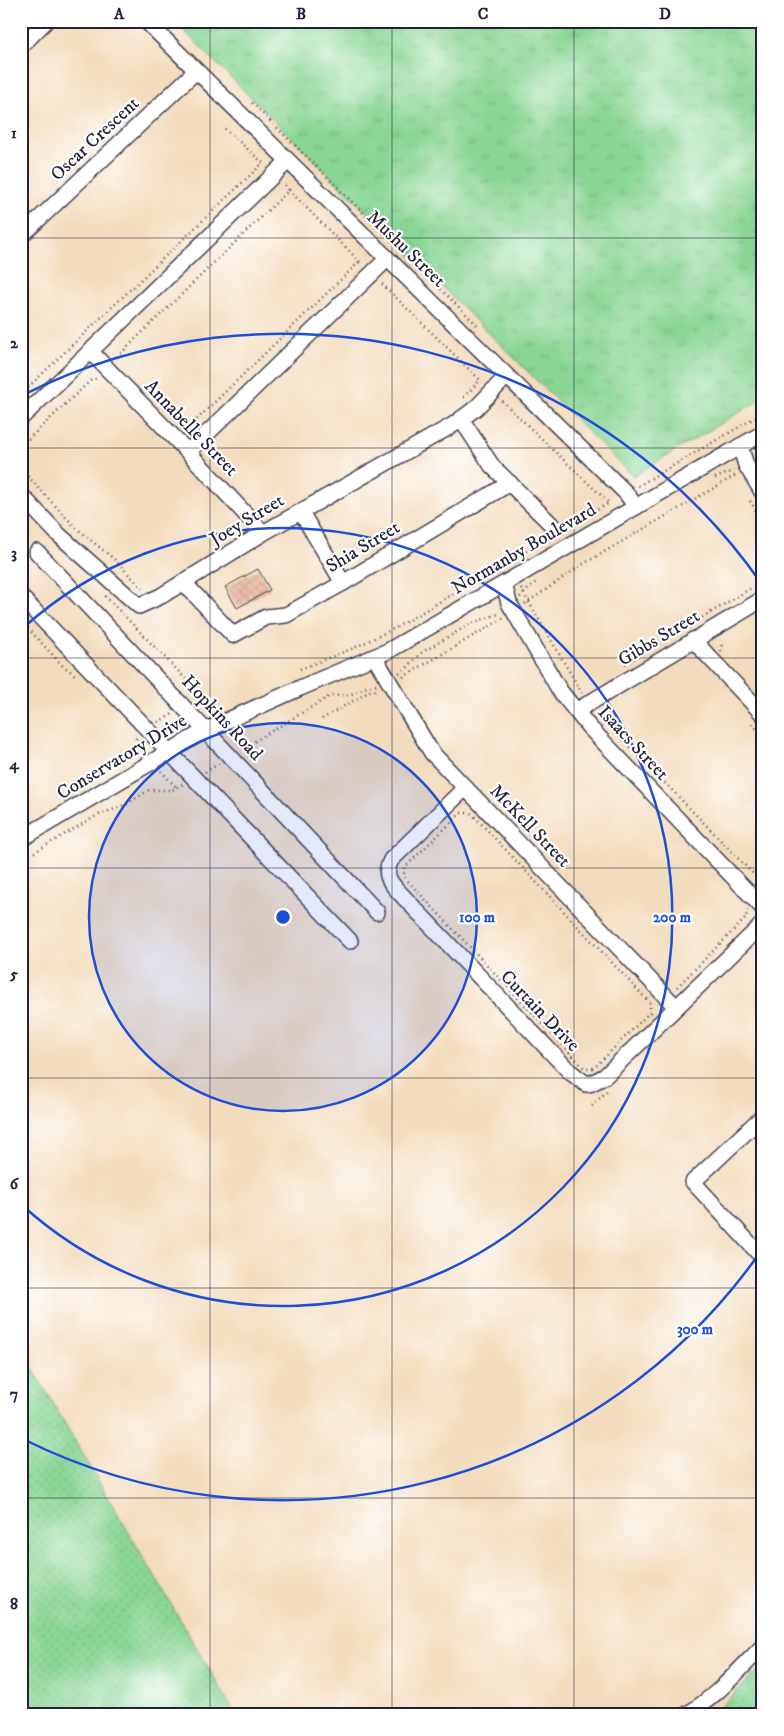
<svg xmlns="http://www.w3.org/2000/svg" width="784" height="1736" viewBox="0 0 784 1736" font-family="'IM FELL DW Pica',serif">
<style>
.grass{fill:url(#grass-dots);stroke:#557c68}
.park{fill:url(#park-tufts);stroke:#557c68}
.building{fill:url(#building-cross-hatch)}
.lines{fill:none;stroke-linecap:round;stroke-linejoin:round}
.minor-casing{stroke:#413e4e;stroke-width:18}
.path{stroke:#413e4e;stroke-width:2.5;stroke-dasharray:1 4;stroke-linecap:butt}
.minor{stroke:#fff;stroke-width:15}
.grid{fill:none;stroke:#22223b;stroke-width:1;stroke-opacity:0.55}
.ring{fill:none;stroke:#1d4ed8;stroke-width:2.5}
.labels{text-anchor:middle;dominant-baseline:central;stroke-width:4.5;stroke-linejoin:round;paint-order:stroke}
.street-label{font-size:19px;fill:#22223b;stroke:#fff}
.centre{fill:#1d4ed8;stroke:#fff;stroke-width:2.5}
.ring-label{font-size:15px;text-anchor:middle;font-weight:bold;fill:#1d4ed8;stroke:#fff;stroke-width:4.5;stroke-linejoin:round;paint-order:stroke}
.neatline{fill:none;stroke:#22223b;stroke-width:2}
.grid-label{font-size:16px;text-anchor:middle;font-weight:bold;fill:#22223b}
</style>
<defs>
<pattern id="grass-dots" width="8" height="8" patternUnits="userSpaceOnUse" patternTransform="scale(1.25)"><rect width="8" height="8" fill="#88d594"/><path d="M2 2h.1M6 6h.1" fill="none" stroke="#75b780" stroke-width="1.8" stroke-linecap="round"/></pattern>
<pattern id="park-tufts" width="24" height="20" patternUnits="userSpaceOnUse" patternTransform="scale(1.25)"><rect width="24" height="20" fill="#88d594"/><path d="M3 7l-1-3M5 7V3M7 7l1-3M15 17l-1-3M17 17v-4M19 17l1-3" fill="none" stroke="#75b780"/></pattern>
<pattern id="building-cross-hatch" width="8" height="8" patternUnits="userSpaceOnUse" patternTransform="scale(1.25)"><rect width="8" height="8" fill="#e7b198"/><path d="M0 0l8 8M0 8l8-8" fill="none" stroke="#c69884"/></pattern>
</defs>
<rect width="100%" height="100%" fill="#fff"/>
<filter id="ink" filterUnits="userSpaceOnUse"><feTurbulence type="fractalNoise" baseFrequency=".02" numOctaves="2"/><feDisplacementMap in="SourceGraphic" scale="10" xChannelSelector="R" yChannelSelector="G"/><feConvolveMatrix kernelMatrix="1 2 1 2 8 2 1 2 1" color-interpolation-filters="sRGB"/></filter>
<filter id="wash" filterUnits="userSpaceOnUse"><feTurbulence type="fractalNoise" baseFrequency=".0096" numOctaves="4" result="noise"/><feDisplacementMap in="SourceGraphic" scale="20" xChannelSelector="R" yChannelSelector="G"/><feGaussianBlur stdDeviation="1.12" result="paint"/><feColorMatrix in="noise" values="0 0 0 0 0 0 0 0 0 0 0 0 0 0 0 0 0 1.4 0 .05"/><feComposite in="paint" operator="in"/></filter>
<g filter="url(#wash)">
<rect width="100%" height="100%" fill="#f3dcbd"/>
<!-- grass -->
<g class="grass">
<polygon points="21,1349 236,1715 21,1715"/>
<polygon points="763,1666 763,1715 712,1715"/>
</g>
<!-- park -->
<polygon class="park" points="174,21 763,21 763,398 633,476"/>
<g id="blocks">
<!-- building -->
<polygon class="building" points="258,569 270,590 237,608 225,587"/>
</g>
</g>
<g filter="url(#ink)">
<use href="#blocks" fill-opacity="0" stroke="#413e4e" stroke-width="1"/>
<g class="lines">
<!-- minor casing -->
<g class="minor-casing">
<g id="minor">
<polyline points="146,21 626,493 636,507"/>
<polyline points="21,46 46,21"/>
<polyline points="21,236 196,71"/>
<polyline points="90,351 188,452 263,533"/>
<polyline points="21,418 288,161"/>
<polyline points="461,419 492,466 555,528"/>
<polyline points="740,446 746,465 763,493"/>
<polyline points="188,452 387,259"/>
<polyline points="21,495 59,535 139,606 161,596 263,533 453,425 476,408 507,376"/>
<polyline points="301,512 343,583"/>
<polyline points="37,552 377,912"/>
<polyline points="183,582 233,635 266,617 286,615 343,583 510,483"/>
<polyline points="504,584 509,603 560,691 589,727 763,908"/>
<polyline points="21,597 350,941"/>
<polyline points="693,640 763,714"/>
<polyline points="375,658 432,753 676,1007"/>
<polyline points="576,711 763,599"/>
<path d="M465,788L391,860C384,873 388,880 397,890L569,1071L586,1084L592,1083L605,1076L763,924"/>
<polyline points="21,839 206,730 300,688 388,651 763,433"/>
<polyline points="763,1116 693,1182 763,1258"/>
<path d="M686,1715C716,1697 739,1670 763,1646"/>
</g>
</g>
<!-- path -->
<g class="path">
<polyline points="252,103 478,326"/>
<polyline points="289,190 362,264"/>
<polyline points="382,284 480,380 462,399"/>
<polyline points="117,357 289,190 283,183"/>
<polyline points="21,394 263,163 223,127"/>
<polyline points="502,401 609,503 568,527"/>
<polyline points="186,430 359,262"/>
<polyline points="21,446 90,381 97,378"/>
<polyline points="21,469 76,528 114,559 143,589"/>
<polyline points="715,478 734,471"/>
<polyline points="638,486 763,413"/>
<polyline points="750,501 763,522"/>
<polyline points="521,589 582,693"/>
<polyline points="105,596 216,710"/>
<polyline points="520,597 538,580"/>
<polyline points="525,604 580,566 736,475"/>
<polyline points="21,621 62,665 75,675"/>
<polyline points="721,651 722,642"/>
<polyline points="625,664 763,581"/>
<polyline points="300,669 354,648 397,627 548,538"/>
<polyline points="399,673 408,667 421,653 470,624 501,613"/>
<polyline points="403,677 504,618"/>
<polyline points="601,712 606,717 608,709"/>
<polyline points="606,717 605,721 763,884"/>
<polyline points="322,719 370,691 378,690"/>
<polyline points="158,722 173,714"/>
<polyline points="752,724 763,735"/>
<polyline points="235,730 241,736 245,747"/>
<polyline points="136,738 136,744 144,752"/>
<polyline points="249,755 245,747 330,696 349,695 367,687 377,685"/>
<polyline points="161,771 177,788"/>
<polyline points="205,772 220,763"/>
<polygon points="461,813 471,813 650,1003 650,1012 594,1068 584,1068 404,877 404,868"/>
<polyline points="21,860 96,816 127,804 149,790 172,790 183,784"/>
<polyline points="677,987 746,918 747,910"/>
<polyline points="592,1106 607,1091"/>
</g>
<!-- minor -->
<use href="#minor" class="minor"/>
</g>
</g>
<!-- grid -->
<path class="grid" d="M210,21V1715M392,21V1715M574,21V1715M21,238H763M21,448H763M21,658H763M21,868H763M21,1078H763M21,1288H763M21,1498H763"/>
<!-- distance rings -->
<circle cx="283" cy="917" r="194" fill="#1d4ed8" fill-opacity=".12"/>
<g class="ring">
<circle cx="283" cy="917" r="194"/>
<path d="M23 628A389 389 0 1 1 23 1206"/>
<path d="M761 1251A583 583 0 0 1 23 1439M23 395A583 583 0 0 1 761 583"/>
</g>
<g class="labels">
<!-- street labels -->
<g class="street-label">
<text transform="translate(95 139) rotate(-43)">Oscar Crescent</text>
<text transform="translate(406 249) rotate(44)">Mushu Street</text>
<text transform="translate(191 428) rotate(46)">Annabelle Street</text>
<text transform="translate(247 520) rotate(-31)">Joey Street</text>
<text transform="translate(363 547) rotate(-31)">Shia Street</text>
<text transform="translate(524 549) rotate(-30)">Normanby Boulevard</text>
<text transform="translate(659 638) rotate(-31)">Gibbs Street</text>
<text transform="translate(222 718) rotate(47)">Hopkins Road</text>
<text transform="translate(633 743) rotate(47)">Isaacs Street</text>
<text transform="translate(122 757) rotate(-31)">Conservatory Drive</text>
<text transform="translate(530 826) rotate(46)">McKell Street</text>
<text transform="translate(540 1011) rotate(46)">Curtain Drive</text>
</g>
</g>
<circle cx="283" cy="917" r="8" class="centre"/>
<g class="ring-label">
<text x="477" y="922">100 m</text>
<text x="672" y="922">200 m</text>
<text x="695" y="1334">300 m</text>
</g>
<!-- margin -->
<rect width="784" height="1736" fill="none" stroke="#fff" stroke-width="55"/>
<rect x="28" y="28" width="728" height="1680" class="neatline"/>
<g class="grid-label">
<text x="119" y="19">A</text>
<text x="301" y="19">B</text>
<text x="483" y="19">C</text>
<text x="665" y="19">D</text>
<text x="14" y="138">1</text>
<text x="14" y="348">2</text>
<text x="14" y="558">3</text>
<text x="14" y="769">4</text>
<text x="14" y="979">5</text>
<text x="14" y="1189">6</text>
<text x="14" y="1399">7</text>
<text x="14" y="1609">8</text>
</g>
</svg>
